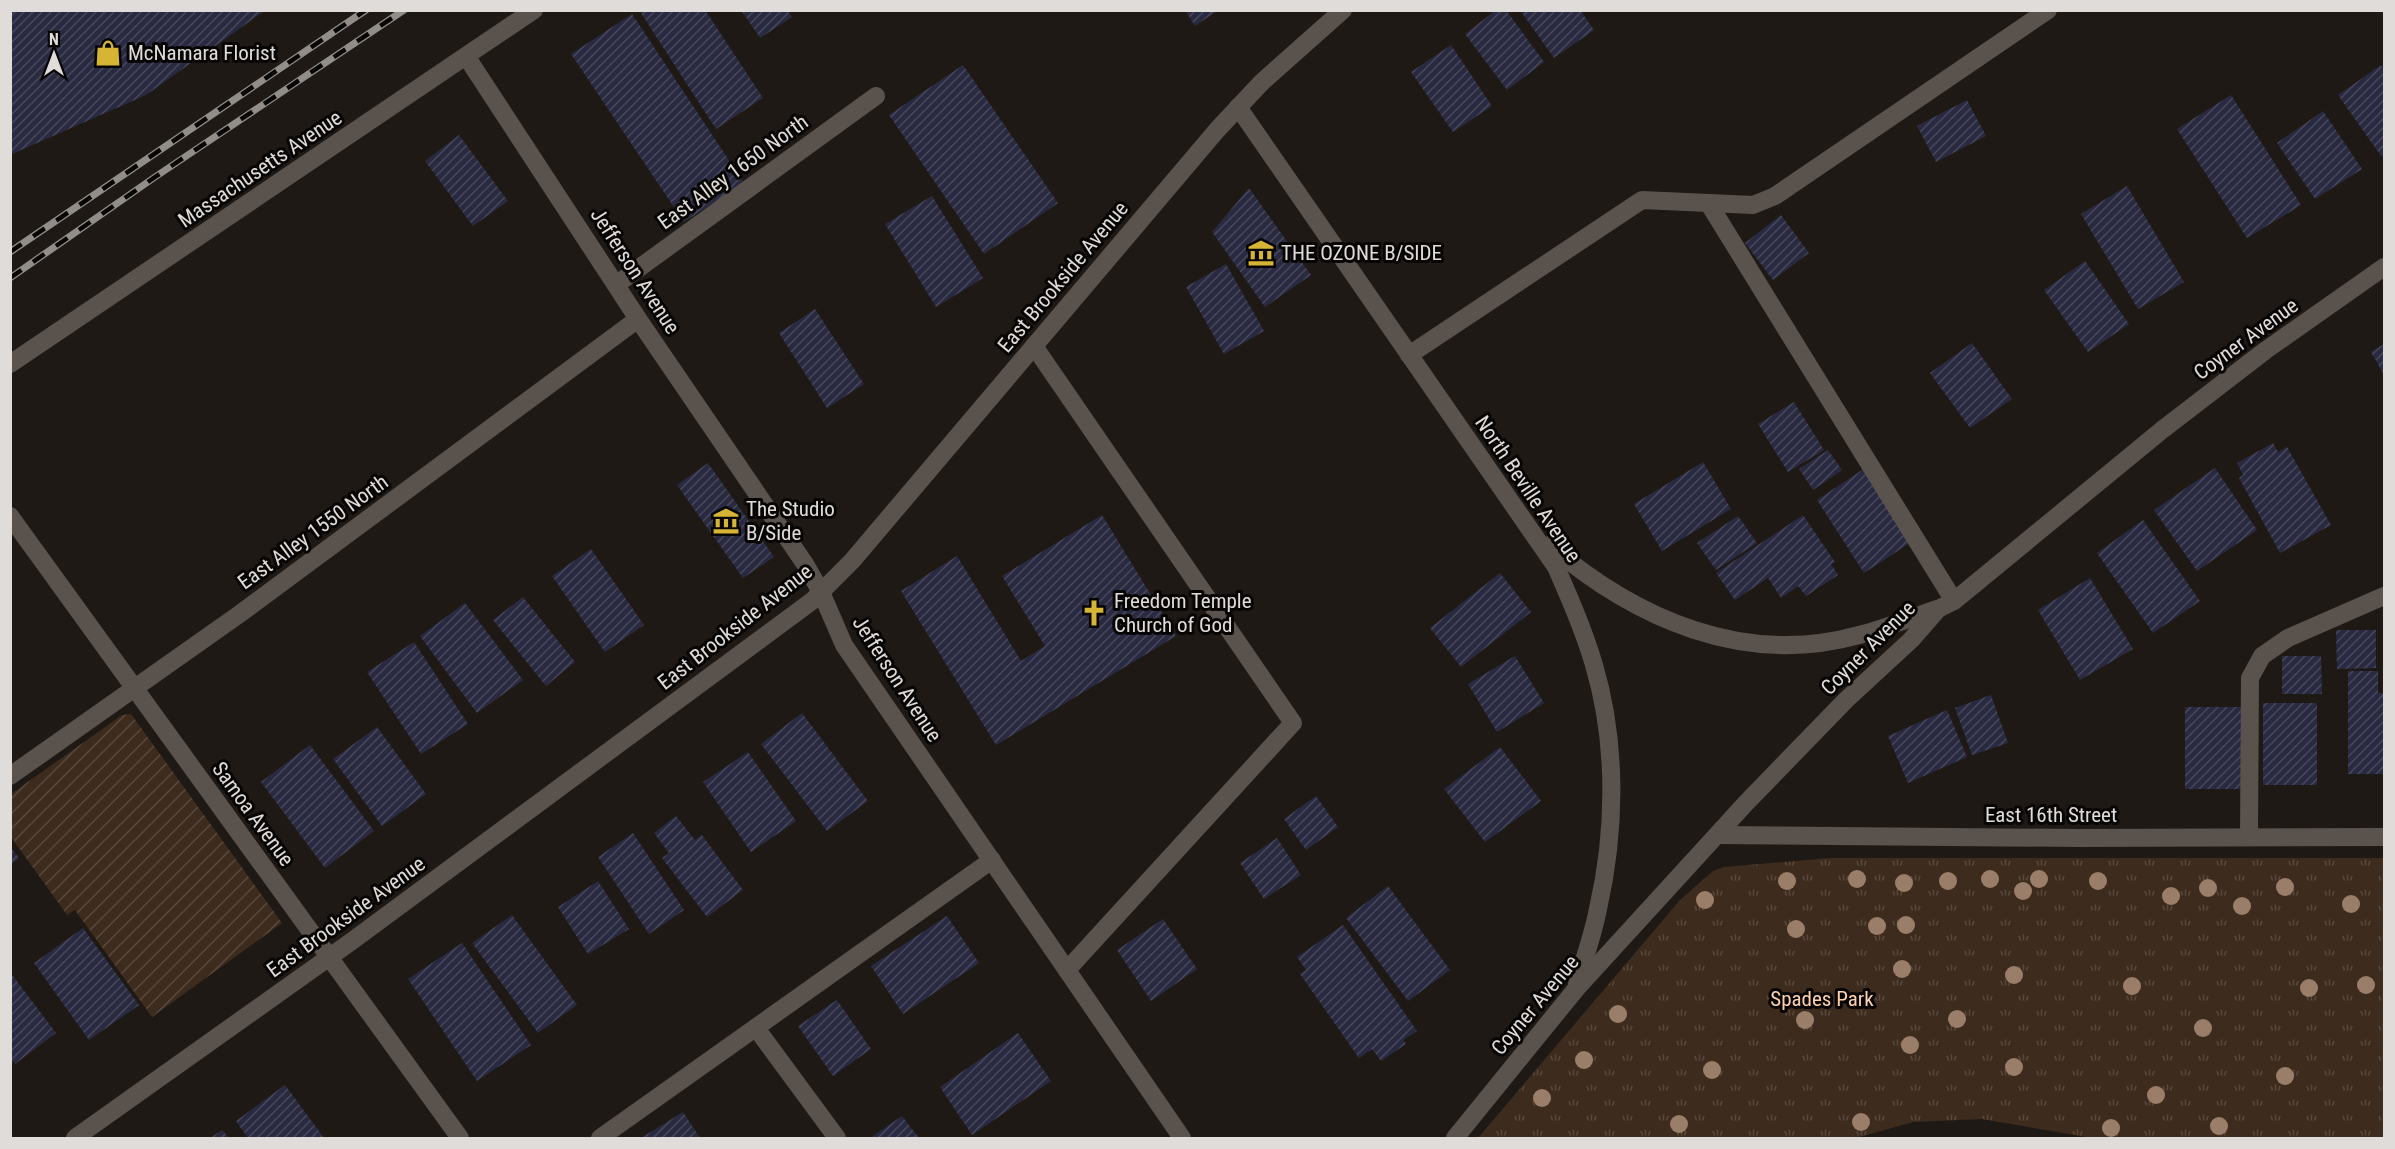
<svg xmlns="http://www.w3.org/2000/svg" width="2395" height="1149" viewBox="0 0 2395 1149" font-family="'Roboto Condensed',sans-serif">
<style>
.park{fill:url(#park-tufts)}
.garden{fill:url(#garden-furrows)}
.building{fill:url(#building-hatch)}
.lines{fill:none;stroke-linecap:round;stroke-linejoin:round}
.minor{stroke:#59524d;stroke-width:18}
.rail-casing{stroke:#918d89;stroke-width:7}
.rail{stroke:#070504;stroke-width:4.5;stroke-dasharray:14;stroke-linecap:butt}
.tree{fill:#9a7e69}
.labels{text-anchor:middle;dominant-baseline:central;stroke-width:6;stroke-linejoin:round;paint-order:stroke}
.poi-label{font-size:21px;fill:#e0dcd9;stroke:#070504;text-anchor:start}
.street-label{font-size:21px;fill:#e0dcd9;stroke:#070504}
.park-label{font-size:21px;fill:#ffd1ad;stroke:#070504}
</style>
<defs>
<pattern id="park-tufts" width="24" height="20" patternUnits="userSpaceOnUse" patternTransform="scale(1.5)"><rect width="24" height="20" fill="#3d2b1d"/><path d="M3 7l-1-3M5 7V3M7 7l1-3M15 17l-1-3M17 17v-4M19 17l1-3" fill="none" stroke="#59493d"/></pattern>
<pattern id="garden-furrows" width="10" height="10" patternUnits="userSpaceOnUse" patternTransform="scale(1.5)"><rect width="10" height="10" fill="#3d2b1d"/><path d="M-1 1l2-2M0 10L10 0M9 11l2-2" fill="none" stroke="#59493d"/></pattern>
<pattern id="building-hatch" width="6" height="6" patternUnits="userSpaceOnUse" patternTransform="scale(1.5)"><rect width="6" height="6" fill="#292a41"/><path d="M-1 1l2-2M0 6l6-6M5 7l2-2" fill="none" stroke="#48485c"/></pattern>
</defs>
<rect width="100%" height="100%" fill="#1f1915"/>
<!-- park -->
<polygon class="park" points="1831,858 2384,858 2384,1138 2092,1138 1982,1119 1913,1122 1856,1138 1478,1138 1680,900 1713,871 1724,867"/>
<!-- garden -->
<polygon class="garden" points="131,714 282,923 152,1017 75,910 67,915 11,837 11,794 122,715"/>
<!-- building -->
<g class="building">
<polygon points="10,10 266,10 146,95 10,155"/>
<polygon points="639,10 705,10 763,98 716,129"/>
<polygon points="741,10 787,10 792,17 760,38"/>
<polygon points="1185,10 1219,10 1195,26"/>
<polygon points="1496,10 1506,10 1544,62 1507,90 1465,34"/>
<polygon points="1520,10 1580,10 1594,30 1554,58"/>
<polygon points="632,14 744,183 684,222 571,54"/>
<polygon points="1451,45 1492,106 1453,132 1411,72"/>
<polygon points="963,65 1058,203 984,254 889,115"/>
<polygon points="2381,65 2384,71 2384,154 2381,156 2338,95"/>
<polygon points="2231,95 2301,205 2247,238 2177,129"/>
<polygon points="1967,100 1986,136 1936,162 1917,126"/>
<polygon points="2323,111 2362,169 2315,199 2277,143"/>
<polygon points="459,135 508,201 473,226 425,161"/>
<polygon points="2127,186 2184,282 2138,309 2081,214"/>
<polygon points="1249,188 1311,275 1265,307 1212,232"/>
<polygon points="932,196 983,278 936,307 885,224"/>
<polygon points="1781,215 1809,253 1773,280 1745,243"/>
<polygon points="2085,261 2129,324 2088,352 2044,290"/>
<polygon points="1226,264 1264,331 1224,354 1186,287"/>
<polygon points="815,309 864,384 827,408 779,333"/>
<polygon points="1972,343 2012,399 1970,428 1930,373"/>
<polygon points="2384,344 2384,375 2371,352"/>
<polygon points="1794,402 1824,450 1788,472 1758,424"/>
<polygon points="2273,443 2278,452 2287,447 2331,525 2280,553 2239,478 2243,475 2237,463"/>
<polygon points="1828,450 1842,470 1813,490 1799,469"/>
<polygon points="1703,462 1731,509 1662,551 1634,504"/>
<polygon points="708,463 774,557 743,578 677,485"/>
<polygon points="1865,468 1913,541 1864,573 1817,500"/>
<polygon points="2215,468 2257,530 2197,571 2154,510"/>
<polygon points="1102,515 1176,636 996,745 901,591 957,556 1021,661 1045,646 1002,576"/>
<polygon points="1803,515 1835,562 1831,564 1838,575 1806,596 1798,586 1781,598 1768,578 1735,600 1716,573"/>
<polygon points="1738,516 1757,543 1716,570 1697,543"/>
<polygon points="2143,520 2200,601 2153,633 2097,553"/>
<polygon points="591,549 644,625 605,652 552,576"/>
<polygon points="1500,573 1531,612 1461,667 1430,628"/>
<polygon points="2090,578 2133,649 2080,680 2038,610"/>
<polygon points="523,597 575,662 546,686 493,620"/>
<polygon points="465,603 523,680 477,713 420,636"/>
<polygon points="2336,630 2376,630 2376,668 2337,669"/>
<polygon points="414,642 468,724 421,754 367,672"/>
<polygon points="1515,656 1544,703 1497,732 1468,684"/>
<polygon points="2282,656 2321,656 2322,694 2282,694"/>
<polygon points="2348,671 2378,671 2378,693 2384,693 2384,774 2348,774"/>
<polygon points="1991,695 2008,743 1972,755 1955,708"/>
<rect x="2263" y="703" width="54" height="82"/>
<rect x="2185" y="707" width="56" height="82"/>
<polygon points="1947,710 1967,757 1908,783 1888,736"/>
<polygon points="802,713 868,801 827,831 761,744"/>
<polygon points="377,727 426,794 382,826 333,759"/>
<polygon points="310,745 374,831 325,868 261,782"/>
<polygon points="1500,747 1541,801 1485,842 1444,789"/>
<polygon points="748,752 796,821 751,852 703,782"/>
<polygon points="1316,796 1338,827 1306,850 1284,819"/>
<polygon points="676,816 695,840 702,835 743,890 707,917 662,858 669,853 654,833"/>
<polygon points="633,833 684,910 649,934 598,857"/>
<polygon points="1277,838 1301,875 1264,899 1240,863"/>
<polygon points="10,847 19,858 10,865"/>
<polygon points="598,881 629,929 588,954 558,907"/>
<polygon points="1388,886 1450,970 1408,1001 1346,918"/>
<polygon points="512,915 577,1005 538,1033 472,943"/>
<polygon points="947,916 979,963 903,1014 871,966"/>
<polygon points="1163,919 1197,969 1151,1001 1117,950"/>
<polygon points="1343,925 1417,1031 1403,1040 1406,1044 1381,1061 1372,1049 1359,1058 1300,974 1306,970 1297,957"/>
<polygon points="83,928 139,1005 89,1040 34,963"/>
<polygon points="462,943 531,1045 477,1081 408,979"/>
<polygon points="10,972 56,1033 15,1064 10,1058"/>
<polygon points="837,1000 871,1049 833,1076 798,1026"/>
<polygon points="1018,1033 1051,1081 972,1135 940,1087"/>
<polygon points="285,1085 324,1138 248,1138 236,1121"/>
<polygon points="683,1112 700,1138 641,1138"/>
<polygon points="902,1116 919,1138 870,1138"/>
<polygon points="222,1130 229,1138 210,1138"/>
</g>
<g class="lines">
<!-- minor -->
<g class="minor">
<polyline points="466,56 638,319 805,564 821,592 844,645 1182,1138"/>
<path d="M1238,107L1556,567C1570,599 1584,631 1594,665C1617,743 1616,830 1598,909C1593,935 1584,959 1577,984"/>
<polyline points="1709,204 1954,601"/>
<polyline points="617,284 876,96"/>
<polyline points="1034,346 1293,723 1067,970"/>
<polyline points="1409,355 1642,200 1753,205 1775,196 2048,10"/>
<polyline points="10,364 534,10"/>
<polyline points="10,516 460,1138"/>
<path d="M1549,545C1636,619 1744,667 1859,635C1886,628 1911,618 1937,609"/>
<polyline points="10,776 241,613 638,319"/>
<polyline points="1718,835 2079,838 2384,837"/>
<polyline points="2249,837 2250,678 2262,656 2288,638 2384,596"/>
<polyline points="756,1028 837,1138"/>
<polyline points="75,1138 352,941 812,601 852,561 1217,130 1262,82 1343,10"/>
<polyline points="600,1138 992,860"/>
<polyline points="1455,1138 1576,989 1746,803 1846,700 1911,640 1938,609 1954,601 2162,430 2266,350 2384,267"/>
</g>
<!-- rail casing -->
<g class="rail-casing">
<g id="rail">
<polyline points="10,252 366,10"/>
<polyline points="10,278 155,177 404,10"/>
</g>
</g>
<!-- rail -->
<use href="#rail" class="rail"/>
</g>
<!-- trees -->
<g class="tree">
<circle cx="1857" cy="879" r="9"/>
<circle cx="1990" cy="879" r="9"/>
<circle cx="2039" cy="879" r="9"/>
<circle cx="1787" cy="881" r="9"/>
<circle cx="1948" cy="881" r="9"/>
<circle cx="2098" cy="881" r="9"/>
<circle cx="1904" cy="883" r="9"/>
<circle cx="2285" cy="887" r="9"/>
<circle cx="2208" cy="888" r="9"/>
<circle cx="2023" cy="891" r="9"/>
<circle cx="2171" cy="896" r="9"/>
<circle cx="1705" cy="900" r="9"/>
<circle cx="2351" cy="904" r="9"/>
<circle cx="2242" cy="906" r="9"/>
<circle cx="1906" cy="925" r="9"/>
<circle cx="1877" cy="926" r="9"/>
<circle cx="1796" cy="929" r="9"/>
<circle cx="1902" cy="969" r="9"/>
<circle cx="2014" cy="975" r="9"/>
<circle cx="2366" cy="985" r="9"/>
<circle cx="2132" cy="986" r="9"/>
<circle cx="2309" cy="988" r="9"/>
<circle cx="1618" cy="1014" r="9"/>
<circle cx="1957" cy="1019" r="9"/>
<circle cx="1805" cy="1020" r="9"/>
<circle cx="2203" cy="1028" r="9"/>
<circle cx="1910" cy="1045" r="9"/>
<circle cx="1584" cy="1060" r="9"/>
<circle cx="2014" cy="1067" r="9"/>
<circle cx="1712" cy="1070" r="9"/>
<circle cx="2285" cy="1076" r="9"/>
<circle cx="2156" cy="1095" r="9"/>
<circle cx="1542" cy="1098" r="9"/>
<circle cx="1861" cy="1122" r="9"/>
<circle cx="1679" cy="1124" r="9"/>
<circle cx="2219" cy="1126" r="9"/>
<circle cx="2111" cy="1128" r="9"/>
</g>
<!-- icons -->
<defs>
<g id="shop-bare" transform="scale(2.07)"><path d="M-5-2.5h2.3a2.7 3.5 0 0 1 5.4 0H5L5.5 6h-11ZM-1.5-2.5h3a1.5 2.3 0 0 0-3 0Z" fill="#d6b534" stroke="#070504" stroke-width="2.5" paint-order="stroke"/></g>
<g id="museum-bare" transform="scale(2.07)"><path d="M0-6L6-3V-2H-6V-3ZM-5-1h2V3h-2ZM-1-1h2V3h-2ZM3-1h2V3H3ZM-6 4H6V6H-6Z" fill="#d6b534" stroke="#070504" stroke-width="2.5" paint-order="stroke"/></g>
<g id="church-bare" transform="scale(2.07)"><path d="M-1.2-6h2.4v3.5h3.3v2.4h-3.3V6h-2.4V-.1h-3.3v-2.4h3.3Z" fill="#d6b534" stroke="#070504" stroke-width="2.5" paint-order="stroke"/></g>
</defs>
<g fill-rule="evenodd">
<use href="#shop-bare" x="108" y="53"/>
<use href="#museum-bare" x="1261" y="253"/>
<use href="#museum-bare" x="726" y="521"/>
<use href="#church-bare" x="1094" y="613"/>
</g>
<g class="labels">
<!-- poi labels -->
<g class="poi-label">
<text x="128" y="53">McNamara Florist</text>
<text x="1281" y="253">THE OZONE B/SIDE</text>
<text x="746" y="509">The Studio<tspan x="746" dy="24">B/Side</tspan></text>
<text x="1114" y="601">Freedom Temple<tspan x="1114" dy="24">Church of God</tspan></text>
</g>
<!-- street labels -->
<g class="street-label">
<text transform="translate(260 169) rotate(-34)">Massachusetts Avenue</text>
<text transform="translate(733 172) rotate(-36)">East Alley 1650 North</text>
<text transform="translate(635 271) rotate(57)">Jefferson Avenue</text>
<text transform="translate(1063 277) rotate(-50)">East Brookside Avenue</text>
<text transform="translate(2246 339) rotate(-36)">Coyner Avenue</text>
<text transform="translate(1528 489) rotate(56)">North Beville Avenue</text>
<text transform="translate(313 532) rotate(-36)">East Alley 1550 North</text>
<text transform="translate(735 627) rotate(-38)">East Brookside Avenue</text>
<text transform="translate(1868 648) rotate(-45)">Coyner Avenue</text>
<text transform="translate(897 679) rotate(57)">Jefferson Avenue</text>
<text transform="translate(253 814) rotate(54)">Samoa Avenue</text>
<text x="2051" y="815">East 16th Street</text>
<text transform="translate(346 917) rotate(-36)">East Brookside Avenue</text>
<text transform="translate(1535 1005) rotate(-50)">Coyner Avenue</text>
</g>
<!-- park labels -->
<g class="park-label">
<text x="1822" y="999">Spades Park</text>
</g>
</g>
<!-- border -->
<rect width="2395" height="1149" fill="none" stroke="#e0dcd9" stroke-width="24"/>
<!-- north arrow -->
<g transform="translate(54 54)" stroke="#070504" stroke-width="4.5" paint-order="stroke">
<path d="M0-4.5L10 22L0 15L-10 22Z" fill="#e0dcd9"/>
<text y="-9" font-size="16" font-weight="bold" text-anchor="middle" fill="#e0dcd9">N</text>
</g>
</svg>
